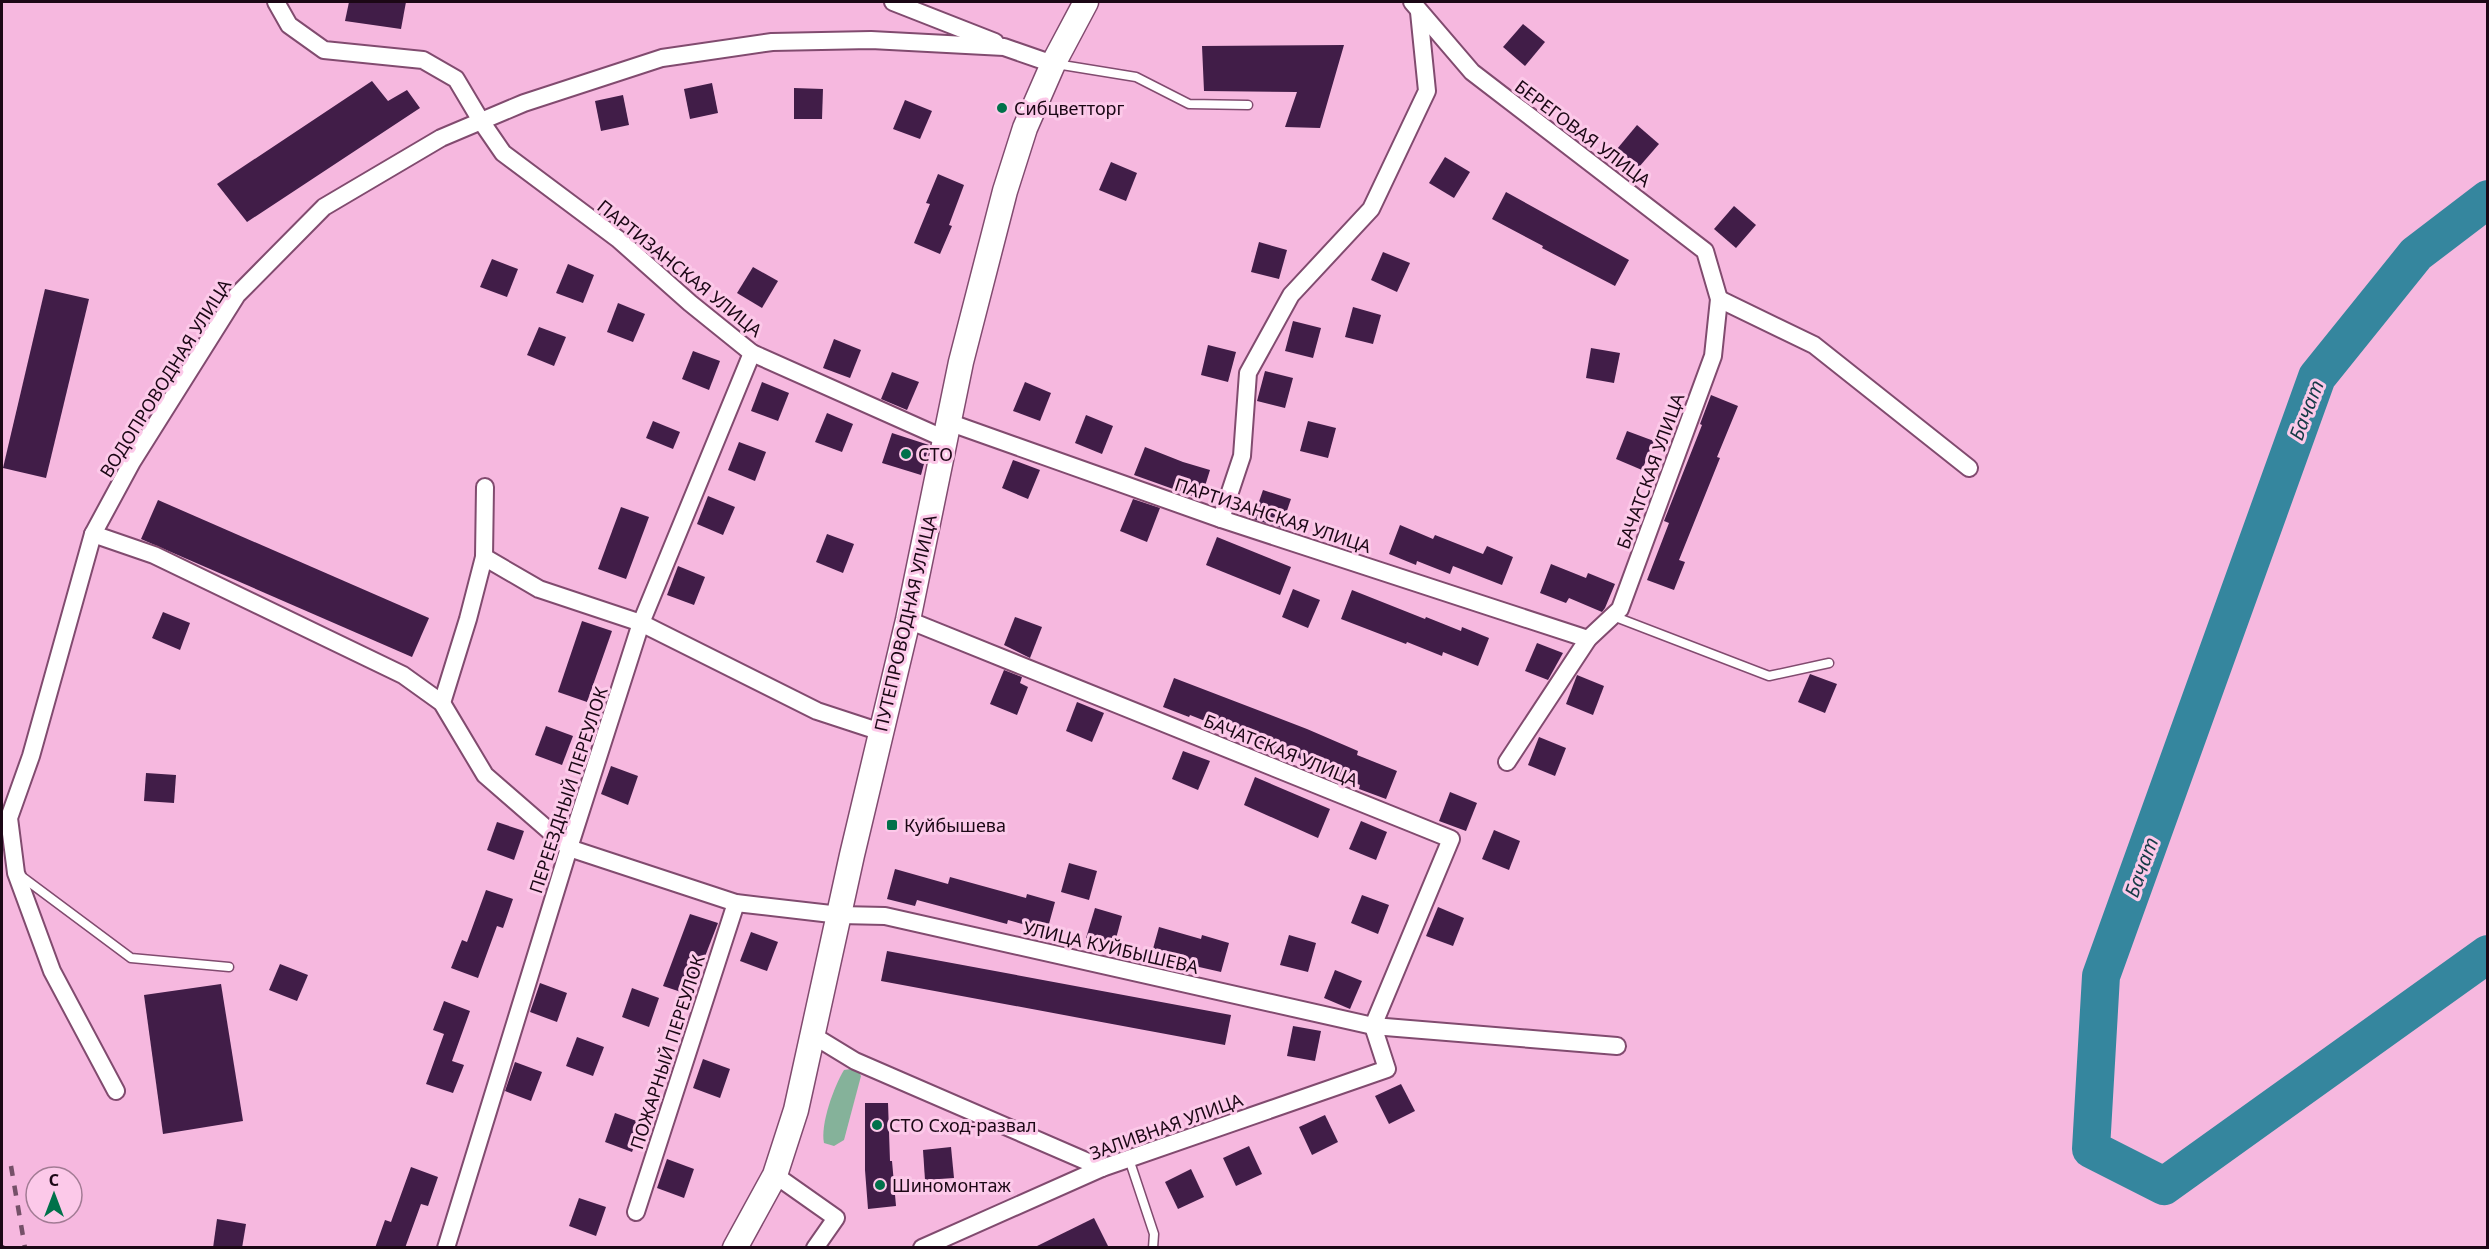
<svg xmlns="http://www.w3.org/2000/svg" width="2489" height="1249" viewBox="0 0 2489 1249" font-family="'Noto Sans',sans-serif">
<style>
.green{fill:#85b29a}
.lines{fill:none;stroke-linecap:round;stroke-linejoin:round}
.river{stroke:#35869e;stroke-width:38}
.building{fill:#411d48}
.service-casing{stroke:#814b6f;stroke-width:11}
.minor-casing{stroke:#814b6f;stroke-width:20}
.secondary-casing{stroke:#814b6f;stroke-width:27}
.service{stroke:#fff;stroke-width:8}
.minor{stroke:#fff;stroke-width:16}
.secondary{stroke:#fff;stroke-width:24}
.rail{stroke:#755068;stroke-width:4.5;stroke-dasharray:10 10;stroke-linecap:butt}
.poi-dot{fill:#00714a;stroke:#fcc9e9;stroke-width:2}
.labels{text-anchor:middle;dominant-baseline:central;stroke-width:6;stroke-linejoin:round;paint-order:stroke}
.poi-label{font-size:18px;fill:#1b0715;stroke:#fcc9e9;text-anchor:start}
.street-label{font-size:18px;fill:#1b0715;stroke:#fcc9e9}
.water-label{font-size:20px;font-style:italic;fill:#153a46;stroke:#fcc9e9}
</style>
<rect width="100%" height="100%" fill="#f6b8df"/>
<!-- green -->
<path class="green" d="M857,1068L861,1076L844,1140L834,1146L824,1143C820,1125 834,1086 844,1070Z"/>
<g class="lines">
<!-- river -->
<polyline class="river" points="2488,199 2416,254 2317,377 2101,976 2091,1149 2164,1186 2488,954"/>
</g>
<!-- building -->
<g class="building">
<polygon points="349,2 406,2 401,29 345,21"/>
<polygon points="1523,24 1545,42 1525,66 1503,47"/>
<polygon points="1344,45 1320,128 1285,127 1297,92 1204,91 1202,46"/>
<polygon points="372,81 388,101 407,90 420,108 247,222 217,184"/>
<polygon points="712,83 718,113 690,119 684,89"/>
<polygon points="794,88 823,89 822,119 794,119"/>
<polygon points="623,95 629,125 601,131 595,101"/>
<polygon points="905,100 932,111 920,139 893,129"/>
<polygon points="1637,125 1659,144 1639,167 1617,149"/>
<polygon points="1445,157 1470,172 1454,198 1429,183"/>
<polygon points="1111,162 1137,173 1126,201 1099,190"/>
<polygon points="938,174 964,185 949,225 952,226 940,254 914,243 930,204 926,203"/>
<polygon points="1506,192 1629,260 1615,286 1542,248 1543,246 1492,219"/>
<polygon points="1734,206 1756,225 1736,248 1714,229"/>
<polygon points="1259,242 1287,250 1279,279 1251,272"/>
<polygon points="1383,252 1410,263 1397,292 1371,280"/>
<polygon points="492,259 518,269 507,297 480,287"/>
<polygon points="568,264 594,275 583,303 556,293"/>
<polygon points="753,267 778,281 762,308 737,293"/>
<polygon points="45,289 89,299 46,478 3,468"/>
<polygon points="618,303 645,314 633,342 607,332"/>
<polygon points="1353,307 1381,315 1373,344 1345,337"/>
<polygon points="1293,321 1321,328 1313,358 1285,351"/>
<polygon points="539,327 566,337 554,366 527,355"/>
<polygon points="834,339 861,350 850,378 823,368"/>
<polygon points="1208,345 1236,352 1228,382 1201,375"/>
<polygon points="1591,348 1620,353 1614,383 1586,378"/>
<polygon points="693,351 720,361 709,390 682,379"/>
<polygon points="1265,371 1293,378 1285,408 1257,401"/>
<polygon points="892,372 919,382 907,410 881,399"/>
<polygon points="762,382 789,393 778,421 751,411"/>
<polygon points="1025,382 1051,393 1040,421 1013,411"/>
<polygon points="1711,395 1738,406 1717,457 1720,458 1679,560 1685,562 1674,590 1647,580 1669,523 1664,521 1702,425 1700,424"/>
<polygon points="827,413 853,424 842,452 815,442"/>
<polygon points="1086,415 1113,426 1102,454 1075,443"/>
<polygon points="653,421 680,432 673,449 646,438"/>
<polygon points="1308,421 1336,428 1328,458 1300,451"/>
<polygon points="1627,431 1654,441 1642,470 1616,459"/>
<polygon points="892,433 929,445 921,475 882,463"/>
<polygon points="739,442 766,452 755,481 728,470"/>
<polygon points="1145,447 1183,462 1210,470 1201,499 1134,475"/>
<polygon points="1013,460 1040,470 1028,499 1002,488"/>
<polygon points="1263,490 1291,499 1281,528 1253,519"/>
<polygon points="708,496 735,507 723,535 697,524"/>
<polygon points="1133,499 1160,508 1147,542 1120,531"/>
<polygon points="158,500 429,618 412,657 141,539"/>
<polygon points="621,507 649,517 626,579 598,569"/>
<polygon points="1400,525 1433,539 1435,535 1483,554 1487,546 1513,557 1502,585 1453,566 1450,574 1417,561 1416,565 1389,554"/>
<polygon points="827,534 854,544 843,573 816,562"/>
<polygon points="1217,537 1291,567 1280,595 1206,565"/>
<polygon points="1551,564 1586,578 1588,573 1615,584 1605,608 1602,612 1569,598 1566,603 1540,593"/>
<polygon points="678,566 705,577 694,605 667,595"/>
<polygon points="1293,589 1320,600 1308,628 1282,617"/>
<polygon points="1352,590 1425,619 1426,617 1461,631 1462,627 1489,638 1478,666 1443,652 1442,656 1407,642 1406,644 1341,619"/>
<polygon points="163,612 190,623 180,650 152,638"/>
<polygon points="1015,617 1042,627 1030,658 1004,645"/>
<polygon points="582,621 612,631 587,702 558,692"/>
<polygon points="1537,643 1563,653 1548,680 1525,671"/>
<polygon points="1004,670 1022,677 1020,683 1028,687 1017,715 990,704"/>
<polygon points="1810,674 1837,684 1825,713 1798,702"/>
<polygon points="1577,675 1604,686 1593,715 1566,704"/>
<polygon points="1174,678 1307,729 1358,751 1357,755 1397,771 1386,799 1359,789 1360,785 1320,769 1321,767 1190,715 1189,717 1163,707"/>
<polygon points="1077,702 1104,713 1092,742 1066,731"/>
<polygon points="546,726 573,736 562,765 535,755"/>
<polygon points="1539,737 1566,748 1555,776 1528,765"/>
<polygon points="1183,751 1210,761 1198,790 1172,779"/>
<polygon points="611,766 638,776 628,805 601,794"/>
<polygon points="146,773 176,775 174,803 144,801"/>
<polygon points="1255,777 1330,809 1318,838 1244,805"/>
<polygon points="1450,792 1477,803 1466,831 1439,821"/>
<polygon points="1361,821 1387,832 1376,860 1349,849"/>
<polygon points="497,822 524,831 514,860 487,850"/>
<polygon points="1494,830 1520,841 1509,870 1482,859"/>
<polygon points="1069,863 1097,871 1089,900 1061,892"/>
<polygon points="895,869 948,884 950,877 1026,898 1027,894 1055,902 1047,931 1008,920 1007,924 917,900 915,906 887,899"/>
<polygon points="486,890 513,899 503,928 497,926 478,978 451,968 462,940 467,942"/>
<polygon points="1362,895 1389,905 1378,934 1351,923"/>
<polygon points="1438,907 1464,918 1453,946 1426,936"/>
<polygon points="1095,908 1122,916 1114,946 1086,938"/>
<polygon points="690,914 718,923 690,995 663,986"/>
<polygon points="1159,927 1201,939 1202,935 1229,943 1221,972 1151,956"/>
<polygon points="751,932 778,942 767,971 740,961"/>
<polygon points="1289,935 1316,943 1308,972 1280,965"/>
<polygon points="887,951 1231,1015 1225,1045 881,981"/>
<polygon points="280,964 308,975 297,1001 269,990"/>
<polygon points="1335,970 1362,981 1350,1009 1324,998"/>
<polygon points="540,983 567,993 557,1022 530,1012"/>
<polygon points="221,984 243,1121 163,1134 144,995"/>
<polygon points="632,988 659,998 649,1027 622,1017"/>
<polygon points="444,1001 470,1011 452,1061 464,1065 453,1093 426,1084 444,1034 433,1030"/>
<polygon points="1293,1026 1321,1031 1315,1061 1287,1056"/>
<polygon points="577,1037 604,1047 593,1076 566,1066"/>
<polygon points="703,1059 730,1069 720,1098 693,1088"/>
<polygon points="515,1062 542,1072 531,1101 505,1091"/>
<polygon points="1401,1084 1415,1111 1389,1124 1375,1096"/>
<polygon points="865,1103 888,1103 890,1161 892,1161 896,1206 868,1209 865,1170"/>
<polygon points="615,1113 642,1123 632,1152 605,1142"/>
<polygon points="1325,1115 1338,1142 1312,1155 1299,1127"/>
<polygon points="1249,1146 1262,1174 1236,1186 1223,1158"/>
<polygon points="951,1147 954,1178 925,1180 923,1150"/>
<polygon points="667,1159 694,1169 684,1198 657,1188"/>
<polygon points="411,1167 438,1177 428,1206 421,1204 405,1248 375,1248 385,1220 391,1222"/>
<polygon points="1191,1169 1204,1197 1178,1209 1165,1182"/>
<polygon points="579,1198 606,1207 596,1236 569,1226"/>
<polygon points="1094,1218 1109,1248 1033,1248"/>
<polygon points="217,1219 246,1224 242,1248 213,1248"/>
</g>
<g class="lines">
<!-- service casing -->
<g class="service-casing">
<g id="service">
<polyline points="1056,64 1136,77 1189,104 1248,105"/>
<polyline points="1613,616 1769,676 1829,663"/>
<polyline points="21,876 131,958 229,967"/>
<polyline points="1129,1159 1154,1234 1153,1248"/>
</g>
</g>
<!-- minor casing -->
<g class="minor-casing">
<g id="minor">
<polyline points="276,2 289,25 324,50 423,60 456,79 481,121 503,153 618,239 690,303 752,353 945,439"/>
<polyline points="893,2 995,42"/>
<polyline points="1412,2 1472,72 1705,251 1719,299 1713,356 1620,609 1588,639 1507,762"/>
<polyline points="1719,299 1814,345 1969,468"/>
<polyline points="948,422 1221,519 1588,639"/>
<polyline points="1221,519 1242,456 1248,373 1291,295 1371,209 1427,91 1419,12"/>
<polyline points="93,534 154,555 403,675 442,703 485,775 569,848 736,903 840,915 885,916 1373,1026 1617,1046"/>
<polyline points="484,557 539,589 641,623 817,711 881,732"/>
<polyline points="908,620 1451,839 1373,1026"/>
<polyline points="442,703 468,619 484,557 485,487"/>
<polyline points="814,1036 855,1061 1102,1168"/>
<polyline points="116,1091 52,971 16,873 9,818 31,756 93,534 132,462 237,295 324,207 441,138 524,103 662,58 772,42 871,40 1004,47 1053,64"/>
<polyline points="775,1175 836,1218 815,1248"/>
<polyline points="636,1212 736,903"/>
<polyline points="446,1248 569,848 641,623 752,353"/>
<polyline points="922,1248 1102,1168 1387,1069 1373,1026"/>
</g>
</g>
<!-- secondary casing -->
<g class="secondary-casing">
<polyline id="secondary" points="735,1248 775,1175 796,1110 852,855 908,620 961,362 1005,191 1025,128 1053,64 1086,2"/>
</g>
<!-- service -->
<use href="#service" class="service"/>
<!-- minor -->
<use href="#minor" class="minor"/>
<!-- secondary -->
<use href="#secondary" class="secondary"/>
<!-- rail -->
<g class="rail">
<polyline points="11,1166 25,1248"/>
<polyline points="2,1245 2,1248"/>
</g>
</g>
<!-- markers -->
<g class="poi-dot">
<circle cx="1002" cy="108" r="6"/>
<circle cx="906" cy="454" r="6"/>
<rect x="886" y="819" width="12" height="12" rx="3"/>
<circle cx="877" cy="1125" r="6"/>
<circle cx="880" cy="1185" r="6"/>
</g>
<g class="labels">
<!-- poi labels -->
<g class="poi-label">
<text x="1014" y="108">Сибцветторг</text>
<text x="918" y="454">СТО</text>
<text x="904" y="825">Куйбышева</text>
<text x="889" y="1125">СТО Сход-развал</text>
<text x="892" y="1185">Шиномонтаж</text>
</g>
<!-- street labels -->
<g class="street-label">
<text transform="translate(1583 133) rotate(37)">БЕРЕГОВАЯ УЛИЦА</text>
<text transform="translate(680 268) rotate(39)">ПАРТИЗАНСКАЯ УЛИЦА</text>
<text transform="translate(165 378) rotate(-58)">ВОДОПРОВОДНАЯ УЛИЦА</text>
<text transform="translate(1650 471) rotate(-70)">БАЧАТСКАЯ УЛИЦА</text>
<text transform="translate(1273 515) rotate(18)">ПАРТИЗАНСКАЯ УЛИЦА</text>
<text transform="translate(905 623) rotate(-77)">ПУТЕПРОВОДНАЯ УЛИЦА</text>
<text transform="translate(1281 750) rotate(22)">БАЧАТСКАЯ УЛИЦА</text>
<text transform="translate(568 790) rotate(-72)">ПЕРЕЕЗДНЫЙ ПЕРЕУЛОК</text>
<text transform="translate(1111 947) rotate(13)">УЛИЦА КУЙБЫШЕВА</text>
<text transform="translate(667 1052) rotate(-72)">ПОЖАРНЫЙ ПЕРЕУЛОК</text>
<text transform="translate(1166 1126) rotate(-20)">ЗАЛИВНАЯ УЛИЦА</text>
</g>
<!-- water labels -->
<g class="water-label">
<text transform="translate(2306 410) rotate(-69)">Бачат</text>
<text transform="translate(2141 867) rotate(-70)">Бачат</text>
</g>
</g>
<!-- border -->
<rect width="2489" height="1249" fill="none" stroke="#1b0715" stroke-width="6"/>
<!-- north arrow -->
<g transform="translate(54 1195)"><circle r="28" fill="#fcc9e9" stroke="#a27b94" stroke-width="1.5"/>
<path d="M0-4.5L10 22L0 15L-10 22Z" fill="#00714a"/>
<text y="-9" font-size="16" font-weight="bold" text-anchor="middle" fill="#1b0715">С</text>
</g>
</svg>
